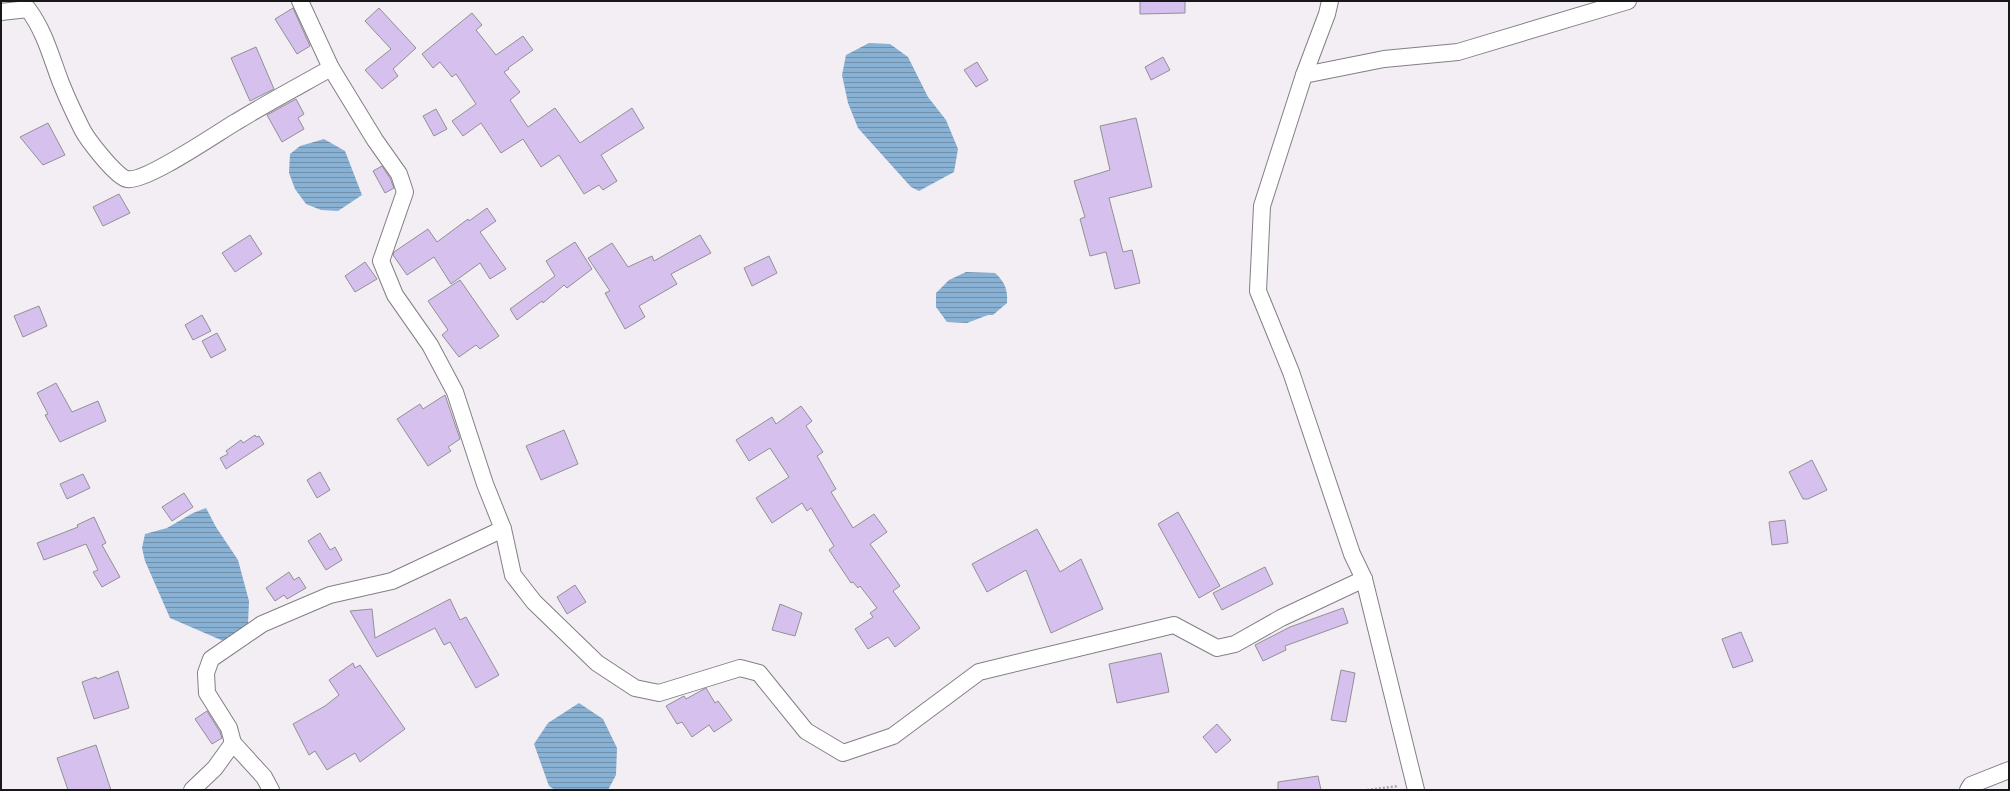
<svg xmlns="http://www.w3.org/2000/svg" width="2010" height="791" viewBox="0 0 2010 791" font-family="'Alegreya Sans',sans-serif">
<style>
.water{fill:url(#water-rules)}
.building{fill:#d6c0ed;stroke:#929095}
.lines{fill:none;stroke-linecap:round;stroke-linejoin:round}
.street-casing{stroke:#837f85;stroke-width:18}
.path{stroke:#a8a5a9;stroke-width:2.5;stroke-dasharray:2 2;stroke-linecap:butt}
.street{stroke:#fff;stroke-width:16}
</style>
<defs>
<pattern id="water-rules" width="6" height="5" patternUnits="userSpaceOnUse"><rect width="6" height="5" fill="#89b1d3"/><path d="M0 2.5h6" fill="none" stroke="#6f8faa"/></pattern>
</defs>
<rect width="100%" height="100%" fill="#f2eef4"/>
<!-- water -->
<g class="water">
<polygon points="869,43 890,44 908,57 928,97 946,120 958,149 954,172 919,191 911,187 858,128 848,103 842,75 846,55"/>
<polygon points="324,139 345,151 362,195 338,211 321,210 306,204 295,189 289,173 290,154 300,146"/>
<path d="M966,272L995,273C1005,282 1008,290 1007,303L993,315H988L967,323L947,322L936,307V293L949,280Z"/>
<polygon points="206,508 216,527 238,560 249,601 248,624 228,643 170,618 145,561 142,548 145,534 167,528 193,513"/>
<polygon points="579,703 603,719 617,748 616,775 608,790 555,790 549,786 534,744 548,723"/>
</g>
<!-- building -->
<g class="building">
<polygon points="1140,1 1185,1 1185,13 1140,14"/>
<polygon points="293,8 310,46 297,54 275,19"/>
<polygon points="379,8 416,48 393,69 398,76 382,89 365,70 391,49 365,21"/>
<polygon points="472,13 482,25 476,30 496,55 523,36 533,50 508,68 509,69 504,72 520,92 510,100 528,127 555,108 580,143 632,108 644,128 601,155 617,181 603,190 599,185 584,194 559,155 541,167 523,139 501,153 481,123 463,136 452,121 476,104 456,74 452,77 440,62 433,68 422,54"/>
<polygon points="256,47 274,89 250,101 231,58"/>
<polygon points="1163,57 1170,70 1151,80 1145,67"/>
<polygon points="977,62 988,80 976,87 964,70"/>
<polygon points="296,99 304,114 298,118 304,129 282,142 267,115"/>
<polygon points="436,109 447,129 434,136 423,116"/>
<polygon points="1136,118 1152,187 1109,198 1123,252 1132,250 1140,283 1115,289 1106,252 1090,256 1080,219 1085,217 1074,181 1110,170 1100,126"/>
<polygon points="48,123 65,155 43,165 20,137"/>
<polygon points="382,166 390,178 394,188 385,193 373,171"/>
<polygon points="119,194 130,213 103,226 93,207"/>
<polygon points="487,208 496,221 480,232 506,269 490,279 480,263 451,284 434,257 407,275 393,255 394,252 428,229 437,242 468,219 469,221"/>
<polygon points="250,235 262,254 235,272 222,253"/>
<polygon points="700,235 711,253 671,274 677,284 639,306 645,317 625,329 605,293 610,291 588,258 612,243 628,267 652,256 654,261"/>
<polygon points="575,242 592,269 567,288 564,285 543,303 542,301 517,320 510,309 555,276 546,261"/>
<polygon points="769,256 777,273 752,286 744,268"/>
<polygon points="365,262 377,279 355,292 345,276"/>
<polygon points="460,280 499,336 480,349 476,345 459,357 442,335 448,330 428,301"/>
<polygon points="39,306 47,326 23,337 14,316"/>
<polygon points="202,315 211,331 193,340 185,325"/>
<polygon points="217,333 226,350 211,358 202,341"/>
<polygon points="56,383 72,412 98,401 106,421 60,442 45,415 48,414 37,393"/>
<polygon points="445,395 460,439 448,447 451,451 428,466 397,419 420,404 423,409"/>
<polygon points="801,406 812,421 806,426 823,452 817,456 836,489 831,492 853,528 874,514 887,532 870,544 900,586 893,591 920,628 895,647 888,637 868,649 855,629 873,617 870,613 877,608 860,586 858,588 853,582 851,583 829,550 834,546 811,508 807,511 802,503 772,523 756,498 789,477 770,448 749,461 736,440 772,417 776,424"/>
<polygon points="564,430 578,464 541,480 526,446"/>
<polygon points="255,435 256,437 259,436 264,444 226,469 220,458 228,454 226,451 241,440 243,443"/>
<polygon points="1812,460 1827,490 1808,499 1803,499 1789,472"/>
<polygon points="320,472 330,490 317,498 307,480"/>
<polygon points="83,474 90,488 67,499 60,484"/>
<polygon points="184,493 193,507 172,521 162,507"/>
<polygon points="1178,512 1220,586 1199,598 1158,524"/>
<polygon points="94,517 106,543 102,545 120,577 102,587 93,572 98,570 86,544 44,560 37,543 78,527 77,525"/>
<polygon points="1785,520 1788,543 1772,545 1769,522"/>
<polygon points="1037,529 1060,572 1081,559 1103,609 1051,633 1026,570 987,592 972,564"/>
<polygon points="320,533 330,550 335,547 342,560 326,570 308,541"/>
<polygon points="1265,567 1273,584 1222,610 1213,593"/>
<polygon points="289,572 294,580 299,577 306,588 287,599 284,595 275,601 266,588"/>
<polygon points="575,585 586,602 567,614 557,597"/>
<polygon points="450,599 460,620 466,617 499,675 476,688 450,642 444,645 435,628 377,657 350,611 372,609 375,638"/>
<polygon points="780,604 802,613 795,636 772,630"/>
<polygon points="1343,608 1348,623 1285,646 1286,650 1263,661 1255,645 1290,627"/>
<polygon points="1741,632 1753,661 1733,668 1722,639"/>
<polygon points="1161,653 1169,692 1117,703 1109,664"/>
<polygon points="353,663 355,668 360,665 405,729 360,762 355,753 327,770 315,751 309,755 293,724 325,706 339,695 329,680"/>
<polygon points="1341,670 1355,673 1346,722 1331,720"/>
<polygon points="118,671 129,708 94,719 82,682 96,677 97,679"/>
<polygon points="706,688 715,703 718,701 732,720 714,732 709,725 692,737 682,722 677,724 666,706 684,696 686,699"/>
<polygon points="207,711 220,732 222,738 212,744 195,719"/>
<polygon points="1217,724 1231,740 1216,753 1203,737"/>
<polygon points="96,745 111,790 68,790 57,758"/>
<polygon points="1318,776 1321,790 1278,790 1278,782"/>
</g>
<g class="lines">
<!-- street casing -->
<g class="street-casing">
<g id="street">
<polyline points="300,1 331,68 375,140 399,174 405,192 381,261 395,295 430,345 455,392 485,484 503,529 513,575 534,602 597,663 635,688 659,693 740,668 759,673 806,731 843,753 893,736 979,672 1174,625 1217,648 1235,644 1281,618 1364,579"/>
<path d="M1,12L28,9C45,32 51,57 61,83C67,98 74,113 81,127C86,138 116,177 127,179C145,183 217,133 236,122C267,103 299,86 331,68"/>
<polyline points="1304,75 1327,14 1330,1"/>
<polyline points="233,743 229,728 207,693 206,673 211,659 262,624 330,595 392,581 503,529"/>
<polyline points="192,790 215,768 233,743 264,777 271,790"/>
<polyline points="1416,790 1364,579 1352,554 1291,372 1258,291 1262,206 1304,75 1384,59 1458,52 1628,1"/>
<polyline points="1968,790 1971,785 2009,770"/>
</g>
</g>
<!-- path -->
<polyline class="path" points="1367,790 1398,786"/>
<!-- street -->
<use href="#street" class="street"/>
</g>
<!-- border -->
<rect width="2010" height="791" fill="none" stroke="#181719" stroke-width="4"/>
</svg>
